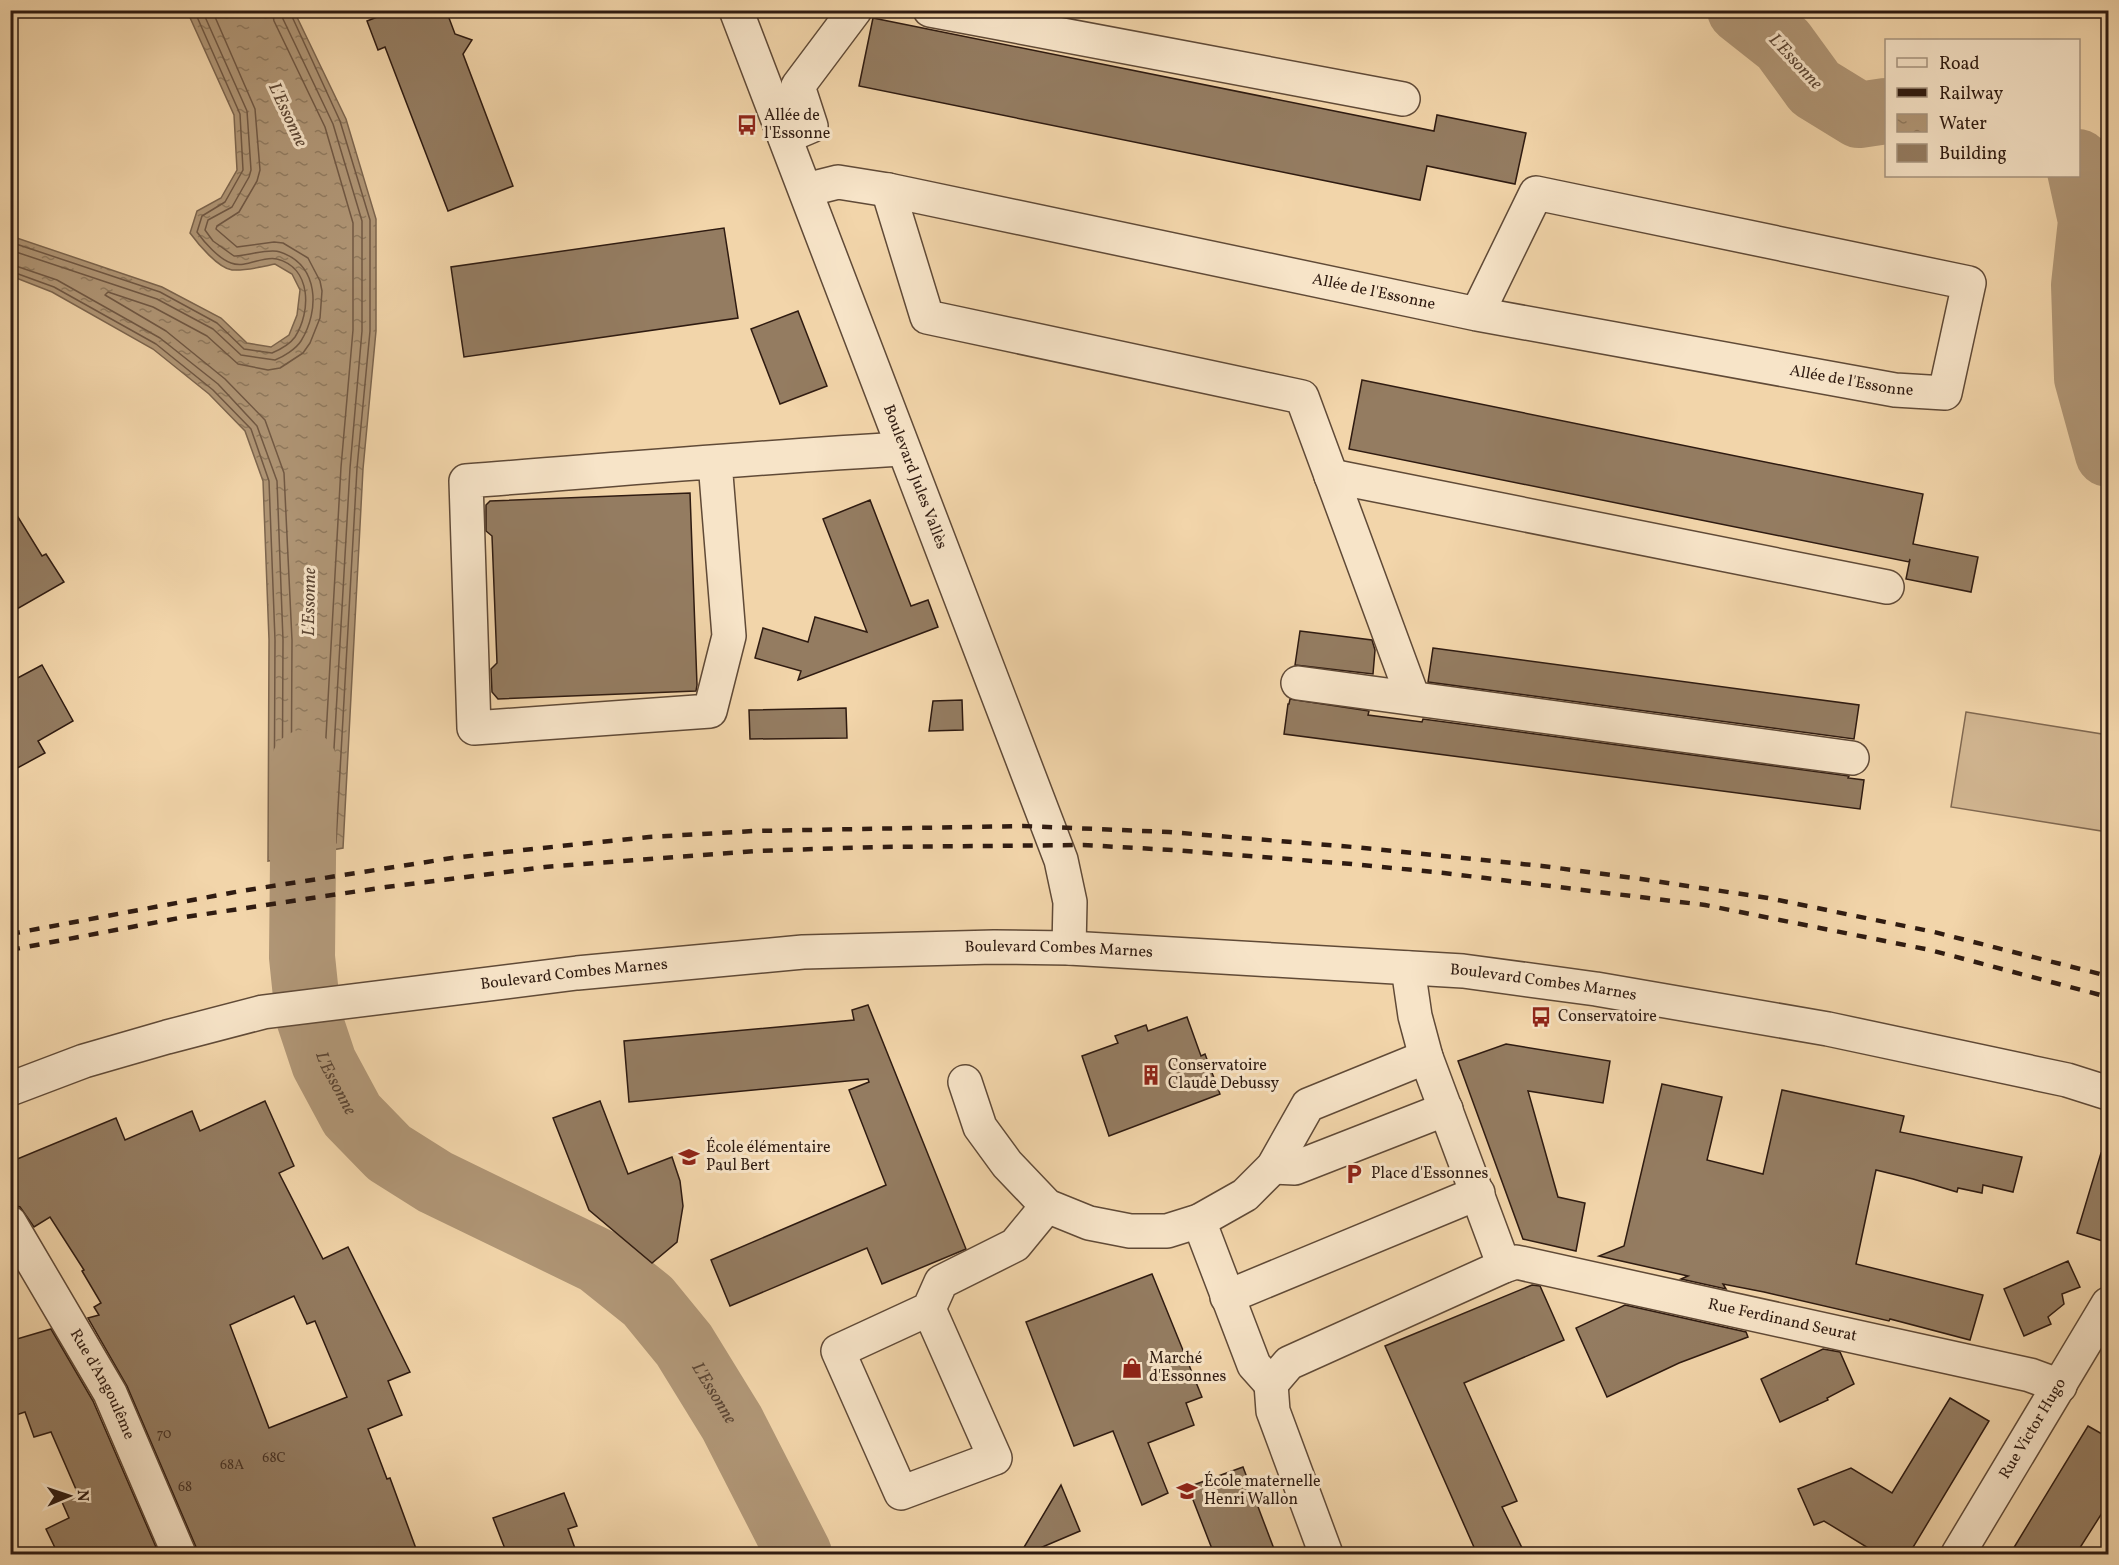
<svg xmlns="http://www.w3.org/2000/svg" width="2119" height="1565" viewBox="0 0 2119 1565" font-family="Vollkorn,serif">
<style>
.pitch{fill:#d1b590;stroke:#806850;stroke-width:1.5}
.water{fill:url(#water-ripples);stroke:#7c654e;stroke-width:1.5}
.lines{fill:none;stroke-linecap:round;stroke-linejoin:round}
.shore{stroke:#705844;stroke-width:1.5}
.river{stroke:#b09676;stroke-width:66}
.building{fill:#947c61;stroke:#2f1b11;stroke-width:1.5;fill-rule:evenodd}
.minor-casing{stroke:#604a37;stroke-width:36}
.minor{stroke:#f7e4c8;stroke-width:33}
.rail{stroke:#2f1b11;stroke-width:4.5;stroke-dasharray:10 10;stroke-linecap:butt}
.labels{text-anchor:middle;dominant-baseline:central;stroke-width:6;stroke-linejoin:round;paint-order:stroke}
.number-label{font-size:14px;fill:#483325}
.poi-label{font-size:16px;fill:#2f1b11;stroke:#f7e4c8;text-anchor:start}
.street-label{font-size:16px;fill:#2f1b11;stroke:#f7e4c8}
.water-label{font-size:18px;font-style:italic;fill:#5c4634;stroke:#f7e4c8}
</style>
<defs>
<pattern id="water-ripples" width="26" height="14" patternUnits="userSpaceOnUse" patternTransform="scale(1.5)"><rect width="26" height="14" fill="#b09676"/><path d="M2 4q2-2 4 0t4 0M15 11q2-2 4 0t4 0" fill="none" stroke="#907a5f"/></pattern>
</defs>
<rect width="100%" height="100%" fill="#f2d5aa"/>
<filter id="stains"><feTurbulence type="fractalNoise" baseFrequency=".00333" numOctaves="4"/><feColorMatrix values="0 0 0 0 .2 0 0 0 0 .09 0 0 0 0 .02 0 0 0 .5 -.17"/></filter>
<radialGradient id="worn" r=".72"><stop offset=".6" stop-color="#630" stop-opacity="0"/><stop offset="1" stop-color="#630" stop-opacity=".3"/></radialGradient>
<!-- pitch -->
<polygon class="pitch" points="1966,712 2108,735 2108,832 1951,807"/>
<!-- water -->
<path class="water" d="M187,11H294L346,119L376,219V331L363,469L343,848L268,861L269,640L263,481L245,431L209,394L153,349L52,292L11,276V236L162,287L221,318L247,343L271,347L289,335L297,315L300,290L292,274L275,264C261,267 247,271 232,270C218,268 198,244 190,233L197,211L221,198L237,170L234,115Z"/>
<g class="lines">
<!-- shore -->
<g class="shore">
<polyline points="212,10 255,109 260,170 257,181 239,212 217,226 216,229 237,247 274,242 283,243 308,258 320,281 322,291 320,318 310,343 303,353 280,368 268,370 238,364 207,336 153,307 108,292 105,295 166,331 225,379 265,420 284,473 292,640 291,830 294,833 319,829 321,826 341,467 353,330 353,223 325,127 274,21 272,10"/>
<path d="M10,242L160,292L217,323L244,349L272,353C279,350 290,344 295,337C311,312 312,268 277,259C263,255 246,269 231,263C219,259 204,242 197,232L202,216L225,202L243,170L240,114L194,10"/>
<path d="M10,250L157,299L213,329L241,355L275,360C283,357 296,349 301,341C320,310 319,265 280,252C269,248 246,256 234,256L213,241L205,230L208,220L232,207L249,177L251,170L247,111L202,10"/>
<polyline points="10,264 57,280 160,338 218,384 257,426 277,481 283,640 282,842 285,844 329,836 350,468 362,331 362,221 333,124 283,19 281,10"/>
<polyline points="10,271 54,287 156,344 213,390 251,429 269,481 275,640 274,850 277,853 336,843 357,468 370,331 370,220 340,121 289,10"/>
</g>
<!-- river -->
<g class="river">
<polyline points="1740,10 1783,44 1815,88 1859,115 1886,111"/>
<polyline points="2078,162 2091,221 2084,285 2087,378 2108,454"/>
<path id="s1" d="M304,763L302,957L308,1015L324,1063L352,1115L389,1153L435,1182L598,1261L648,1301L684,1345L732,1423L799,1554"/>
</g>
</g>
<!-- building -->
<g class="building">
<polygon points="395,10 446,10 455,34 472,40 463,54 513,186 448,211 385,47 378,50 367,21"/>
<polygon points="873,18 1434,131 1437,115 1526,133 1515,184 1427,166 1420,200 859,86"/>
<polygon points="724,228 738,318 464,357 451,267"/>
<polygon points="798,311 827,386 780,404 751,329"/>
<polygon points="1362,380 1923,494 1913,544 1978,557 1971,592 1906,579 1910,559 1909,562 1349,449"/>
<polygon points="690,493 697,685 696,691 498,699 492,692 491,669 497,663 492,536 486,531 486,505 490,501"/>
<polygon points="870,500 911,606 928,600 938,627 798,680 801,671 755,658 763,628 808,642 815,617 867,632 823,519"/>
<polygon points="10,504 42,556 46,554 64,582 10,613"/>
<polygon points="1300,631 1372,640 1375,650 1373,674 1295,665"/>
<polygon points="1433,648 1859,705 1854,739 1428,682"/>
<polygon points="42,665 73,721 38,741 45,753 10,772 10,682"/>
<polygon points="1290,699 1369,711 1368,715 1422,722 1423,719 1849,776 1848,778 1864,780 1860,809 1284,734 1288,704 1289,704"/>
<polygon points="962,700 963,730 929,731 933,701"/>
<polygon points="846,708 847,738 750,739 749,710"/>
<polygon points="868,1005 966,1249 882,1284 867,1248 730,1306 711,1260 886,1185 849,1090 869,1082 868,1079 629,1102 624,1041 854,1020 852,1010"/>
<polygon points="1187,1017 1201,1056 1205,1054 1220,1094 1109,1136 1082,1056 1118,1043 1115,1036 1146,1025 1148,1031"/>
<polygon points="1506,1044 1610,1061 1603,1103 1528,1091 1558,1197 1585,1203 1576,1251 1523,1239 1458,1061"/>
<polygon points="1662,1084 1722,1097 1707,1160 1763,1174 1782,1090 1904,1116 1900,1132 2022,1157 2013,1192 1983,1185 1982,1193 1958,1188 1957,1192 1913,1179 1876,1170 1856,1264 1983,1295 1970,1340 1890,1319 1889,1321 1764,1292 1723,1284 1726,1289 1681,1279 1688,1276 1599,1256 1624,1246"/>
<path d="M265,1101L294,1166L279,1173L323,1259L348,1247L410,1372L388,1381L402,1415L368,1429L387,1479L390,1478L418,1554H197L196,1547L127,1386L88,1318L99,1315L94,1307L101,1303L82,1271L84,1270L50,1217L34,1227L20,1207L10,1204V1162L116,1118L125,1140L192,1111L200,1131ZM294,1296L307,1324L315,1321L347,1397L269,1428L230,1325Z"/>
<polygon points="600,1101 628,1174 672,1157 680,1181 683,1206 677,1242 652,1263 589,1210 553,1118"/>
<polygon points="2101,1153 2109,1154 2109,1243 2077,1233"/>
<polygon points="2068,1261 2080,1287 2062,1294 2064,1304 2048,1317 2051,1324 2024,1336 2004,1289"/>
<polygon points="1152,1274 1202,1397 1186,1403 1194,1425 1148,1443 1168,1493 1142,1505 1113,1431 1074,1446 1026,1322"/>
<polygon points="1532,1285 1540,1286 1564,1340 1464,1383 1517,1501 1502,1507 1525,1554 1477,1554 1385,1346"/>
<polygon points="1625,1305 1746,1332 1748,1337 1679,1363 1607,1397 1576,1328"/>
<polygon points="51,1329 93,1401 159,1554 58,1554 46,1529 69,1518 62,1502 78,1494 51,1432 34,1437 25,1412 10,1417 10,1341"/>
<polygon points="1823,1349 1840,1352 1854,1384 1827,1398 1828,1400 1780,1422 1761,1379"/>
<polygon points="1950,1398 1989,1421 1909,1554 1878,1554 1824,1521 1814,1525 1798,1489 1851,1468 1892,1493"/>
<polygon points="2088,1426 2109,1438 2109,1502 2076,1554 2010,1554"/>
<polygon points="1243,1467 1263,1520 1276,1554 1214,1554 1188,1487"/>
<polygon points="1061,1485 1080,1531 1026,1554 1020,1554"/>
<polygon points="564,1493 577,1526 568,1529 577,1554 507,1554 493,1518"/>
</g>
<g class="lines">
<!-- minor casing -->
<g class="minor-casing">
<g id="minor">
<path id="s2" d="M736,10L1061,860L1070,902L1069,948"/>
<polyline points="930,10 1403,99"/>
<polyline points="785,137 811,126 798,86 855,10"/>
<path id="s3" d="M806,190L838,182L888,190L1477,314L1895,390L1945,393L1969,283L1536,193L1477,314"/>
<polyline points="888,190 927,317 1302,397 1413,698"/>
<path d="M715,462L729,636L710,711L474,728L466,481C611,470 757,457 903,449"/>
<polyline points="1331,476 1887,587"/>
<polyline points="1298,683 1852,758"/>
<polyline points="1408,968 1415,1016 1426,1057 1504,1266"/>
<polyline points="965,1082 980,1127 1007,1164 1047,1206 1089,1223 1130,1231 1167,1231 1199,1221 1245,1195 1273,1167 1308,1105 1426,1057"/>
<path id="s4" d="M10,1089L84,1061L167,1037L263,1012L577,973L803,952L994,947L1069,948L1463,971L1596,989L1828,1029L2067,1080L2108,1093"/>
<polyline points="1273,1167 1295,1168 1446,1109"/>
<polyline points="1199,1221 1254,1365 1271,1384"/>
<path id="s5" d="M10,1223L110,1393L179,1554"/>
<polyline points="1227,1297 1478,1193"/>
<polyline points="929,1309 995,1458 901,1493 838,1351 929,1309 941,1282 1015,1245 1047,1206"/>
<path id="s6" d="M1271,1384L1289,1363L1504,1266L1516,1262L2030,1375L2060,1386"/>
<polyline points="1271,1384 1273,1411 1326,1554"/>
<path id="s7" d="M1958,1554L2108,1304"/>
</g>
</g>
<!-- minor -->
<use href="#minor" class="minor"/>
<!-- rail -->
<g class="rail">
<polyline points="10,934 241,891 452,858 542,848 649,837 754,831 1023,826 1169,832 1353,847 1542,866 1634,878 1768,898 1934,932 2108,976"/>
<polyline points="10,950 179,918 386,887 545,867 755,851 877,847 1083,845 1172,850 1352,864 1444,873 1705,905 1930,950 2108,997"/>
</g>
</g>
<!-- icons -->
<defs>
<g id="bus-bare" transform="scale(1.62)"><path d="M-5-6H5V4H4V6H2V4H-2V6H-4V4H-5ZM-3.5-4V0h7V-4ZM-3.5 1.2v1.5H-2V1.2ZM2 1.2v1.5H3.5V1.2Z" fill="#8f2418" stroke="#f7e4c8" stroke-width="2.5" paint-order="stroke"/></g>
<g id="building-bare" transform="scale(1.62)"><path d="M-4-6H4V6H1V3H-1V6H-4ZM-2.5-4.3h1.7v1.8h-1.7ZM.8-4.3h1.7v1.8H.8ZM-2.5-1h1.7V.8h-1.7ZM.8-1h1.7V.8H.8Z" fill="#8f2418" stroke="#f7e4c8" stroke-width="2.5" paint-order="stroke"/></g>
<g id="school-bare" transform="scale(1.62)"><path d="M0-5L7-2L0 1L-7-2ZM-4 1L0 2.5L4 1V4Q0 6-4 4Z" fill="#8f2418" stroke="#f7e4c8" stroke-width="2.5" paint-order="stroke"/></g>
<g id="parking-bare" transform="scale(1.62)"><path d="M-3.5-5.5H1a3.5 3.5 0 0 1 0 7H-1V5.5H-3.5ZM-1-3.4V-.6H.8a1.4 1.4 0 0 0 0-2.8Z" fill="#8f2418" stroke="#f7e4c8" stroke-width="2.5" paint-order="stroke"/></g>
<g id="shop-bare" transform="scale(1.62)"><path d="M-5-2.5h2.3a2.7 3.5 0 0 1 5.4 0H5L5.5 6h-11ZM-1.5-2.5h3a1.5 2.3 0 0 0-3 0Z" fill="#8f2418" stroke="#f7e4c8" stroke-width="2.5" paint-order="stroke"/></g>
</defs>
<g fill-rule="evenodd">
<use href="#bus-bare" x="747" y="125"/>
<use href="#bus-bare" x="1541" y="1017"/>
<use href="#building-bare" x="1151" y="1075"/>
<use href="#school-bare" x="689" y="1157"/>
<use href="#parking-bare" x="1354" y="1174"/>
<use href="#shop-bare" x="1132" y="1368"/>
<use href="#school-bare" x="1187" y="1491"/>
</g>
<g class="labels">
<!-- number labels -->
<g class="number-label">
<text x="164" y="1434">70</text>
<text x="274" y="1458">68C</text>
<text x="232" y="1465">68A</text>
<text x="185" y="1487">68</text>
</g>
<!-- poi labels -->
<g class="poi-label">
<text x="764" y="116">Allée de<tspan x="764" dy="18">l'Essonne</tspan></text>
<text x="1558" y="1017">Conservatoire</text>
<text x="1168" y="1066">Conservatoire<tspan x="1168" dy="18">Claude Debussy</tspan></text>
<text x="706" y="1148">École élémentaire<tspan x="706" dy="18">Paul Bert</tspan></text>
<text x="1371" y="1174">Place d'Essonnes</text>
<text x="1149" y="1359">Marché<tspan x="1149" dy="18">d'Essonnes</tspan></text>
<text x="1204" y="1482">École maternelle<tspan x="1204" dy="18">Henri Wallon</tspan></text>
</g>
<!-- street labels -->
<g class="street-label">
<text stroke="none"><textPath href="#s3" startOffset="580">Allée de l'Essonne</textPath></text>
<text stroke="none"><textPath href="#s3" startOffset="1066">Allée de l'Essonne</textPath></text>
<text stroke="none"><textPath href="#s2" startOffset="500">Boulevard Jules Vallès</textPath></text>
<text stroke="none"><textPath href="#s4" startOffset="1064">Boulevard Combes Marnes</textPath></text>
<text stroke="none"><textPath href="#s4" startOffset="578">Boulevard Combes Marnes</textPath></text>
<text stroke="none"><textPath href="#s4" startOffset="1550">Boulevard Combes Marnes</textPath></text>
<text stroke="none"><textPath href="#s6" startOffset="549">Rue Ferdinand Seurat</textPath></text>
<text stroke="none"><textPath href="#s5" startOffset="186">Rue d'Angoulême</textPath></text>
<text stroke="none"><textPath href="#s7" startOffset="146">Rue Victor Hugo</textPath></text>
</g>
<!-- water labels -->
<g class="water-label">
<text transform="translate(1795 62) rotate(47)">L'Essonne</text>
<text transform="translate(287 115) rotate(65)">L'Essonne</text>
<text transform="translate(310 602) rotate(-89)">L'Essonne</text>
<text stroke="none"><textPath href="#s1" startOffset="326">L'Essonne</textPath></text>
<text stroke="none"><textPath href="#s1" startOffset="828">L'Essonne</textPath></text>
</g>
</g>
<!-- margin -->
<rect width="2119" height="1565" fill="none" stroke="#f2d5aa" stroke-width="36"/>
<rect x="12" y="12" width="2095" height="1541" fill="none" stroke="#2f1b11" stroke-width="3"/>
<rect x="18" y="18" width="2083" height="1529" fill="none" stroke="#2f1b11" stroke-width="1.5"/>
<!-- legend -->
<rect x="1885" y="39" width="195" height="138" fill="#f7e4c8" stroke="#a7947f" stroke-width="1.5"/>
<rect x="1897" y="58" width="30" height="9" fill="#f7e4c8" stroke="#a7947f" stroke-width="1.5"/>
<text x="1939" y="69" font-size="18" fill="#2f1b11">Road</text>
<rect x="1897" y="88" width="30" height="9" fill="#2f1b11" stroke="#a7947f" stroke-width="1.5"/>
<text x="1939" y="99" font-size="18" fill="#2f1b11">Railway</text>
<rect x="1897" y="114" width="30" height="18" fill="url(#water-ripples)" stroke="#a7947f" stroke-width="1.5"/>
<text x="1939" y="129" font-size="18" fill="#2f1b11">Water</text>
<rect x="1897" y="144" width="30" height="18" fill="#947c61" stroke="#a7947f" stroke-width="1.5"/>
<text x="1939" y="159" font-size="18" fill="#2f1b11">Building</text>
<!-- north arrow -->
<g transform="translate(69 1496) rotate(88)" stroke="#f7e4c8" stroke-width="4.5" paint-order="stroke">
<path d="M0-4.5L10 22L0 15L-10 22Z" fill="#2f1b11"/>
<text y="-9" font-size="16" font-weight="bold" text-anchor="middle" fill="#2f1b11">N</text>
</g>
<rect width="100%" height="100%" filter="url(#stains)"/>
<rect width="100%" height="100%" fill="url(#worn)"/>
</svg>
